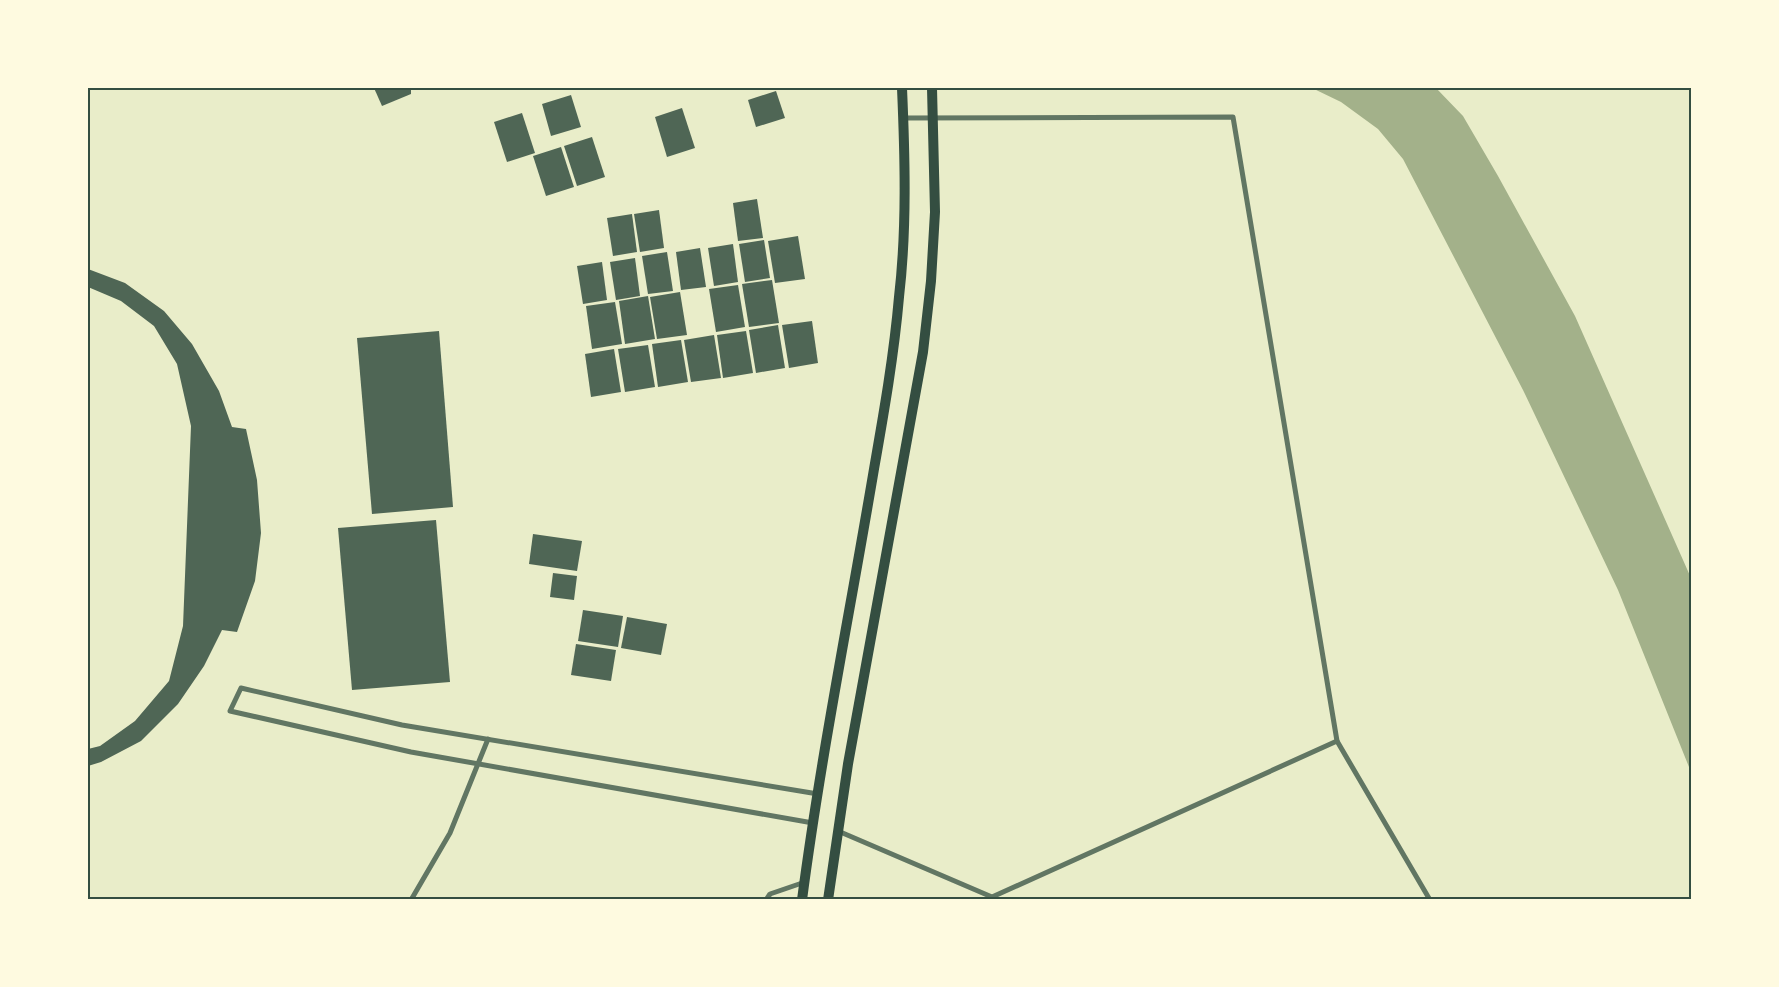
<svg xmlns="http://www.w3.org/2000/svg" width="1779" height="987" viewBox="0 0 1779 987" font-family="'Sofia Sans Condensed',sans-serif">
<style>
.water{fill:#a3b18a}
.building{fill:#4f6655}
.lines{fill:none;stroke-linecap:round;stroke-linejoin:round}
.minor{stroke:#617663;stroke-width:5}
.secondary{stroke:#344e41;stroke-width:10}
.neatline{fill:none;stroke:#344e41;stroke-width:2}
</style>
<rect width="100%" height="100%" fill="#e9edc9"/>
<!-- water -->
<polygon class="water" points="1312,88 1436,88 1463,116 1498,176 1575,316 1691,578 1691,772 1618,590 1523,390 1403,159 1378,129 1341,102"/>
<!-- building -->
<g class="building">
<polygon points="374,88 411,88 411,94 382,106"/>
<polygon points="776,91 785,118 756,127 748,100"/>
<polygon points="571,95 581,127 551,136 542,104"/>
<polygon points="682,108 695,148 667,157 655,117"/>
<polygon points="522,113 535,153 507,162 494,122"/>
<polygon points="592,137 605,177 577,186 564,146"/>
<polygon points="561,147 574,187 546,196 533,156"/>
<polygon points="757,199 763,238 738,241 733,203"/>
<polygon points="659,210 664,248 640,252 634,214"/>
<polygon points="632,214 637,252 613,256 607,218"/>
<polygon points="798,236 805,279 775,283 768,241"/>
<polygon points="764,240 770,278 745,282 739,244"/>
<polygon points="733,244 738,282 714,286 708,248"/>
<polygon points="700,248 706,287 681,290 676,252"/>
<polygon points="667,252 673,291 648,294 642,256"/>
<polygon points="635,258 640,296 616,300 610,262"/>
<polygon points="602,262 607,300 583,304 577,266"/>
<polygon points="88,269 125,283 164,311 192,344 219,391 232,427 246,429 257,480 261,533 255,581 237,632 222,630 204,666 178,704 141,741 101,762 88,766 88,749 100,746 135,721 169,681 183,626 191,426 177,364 154,326 121,301 88,287"/>
<polygon points="772,280 779,323 749,327 742,284"/>
<polygon points="738,285 745,327 716,332 709,289"/>
<polygon points="680,292 687,335 657,339 650,297"/>
<polygon points="648,296 655,339 625,344 619,301"/>
<polygon points="615,302 622,344 592,349 586,306"/>
<polygon points="812,321 818,363 789,368 782,325"/>
<polygon points="778,325 785,368 756,373 749,330"/>
<polygon points="439,331 453,507 372,514 357,338"/>
<polygon points="746,331 753,373 723,378 717,335"/>
<polygon points="714,335 721,378 691,382 684,340"/>
<polygon points="681,340 688,382 658,387 652,344"/>
<polygon points="648,345 655,387 625,392 618,349"/>
<polygon points="614,349 621,392 591,397 585,354"/>
<polygon points="436,520 450,682 352,690 338,528"/>
<polygon points="533,534 582,541 577,571 529,564"/>
<polygon points="553,573 577,576 574,600 550,597"/>
<polygon points="583,610 623,616 618,647 578,641"/>
<polygon points="627,617 667,624 661,655 621,648"/>
<polygon points="576,644 616,650 611,681 571,675"/>
</g>
<g class="lines">
<!-- minor -->
<g class="minor">
<polyline points="903,118 1233,117 1337,741 1430,900"/>
<polyline points="813,823 411,752 230,711 241,688 402,725 818,794"/>
<polyline points="838,831 992,897 1337,741"/>
<polyline points="411,900 450,833 488,739"/>
<polyline points="766,900 770,894 805,882"/>
</g>
<!-- secondary -->
<g class="secondary">
<path d="M802,900C821,755 850,612 874,469C884,412 894,355 899,297C907,228 905,157 902,88"/>
<polyline points="828,900 848,764 923,352 931,281 935,212 932,88"/>
</g>
</g>
<!-- border -->
<rect width="1779" height="987" fill="none" stroke="#fefae0" stroke-width="178"/>
<rect x="89" y="89" width="1601" height="809" class="neatline"/>
</svg>
